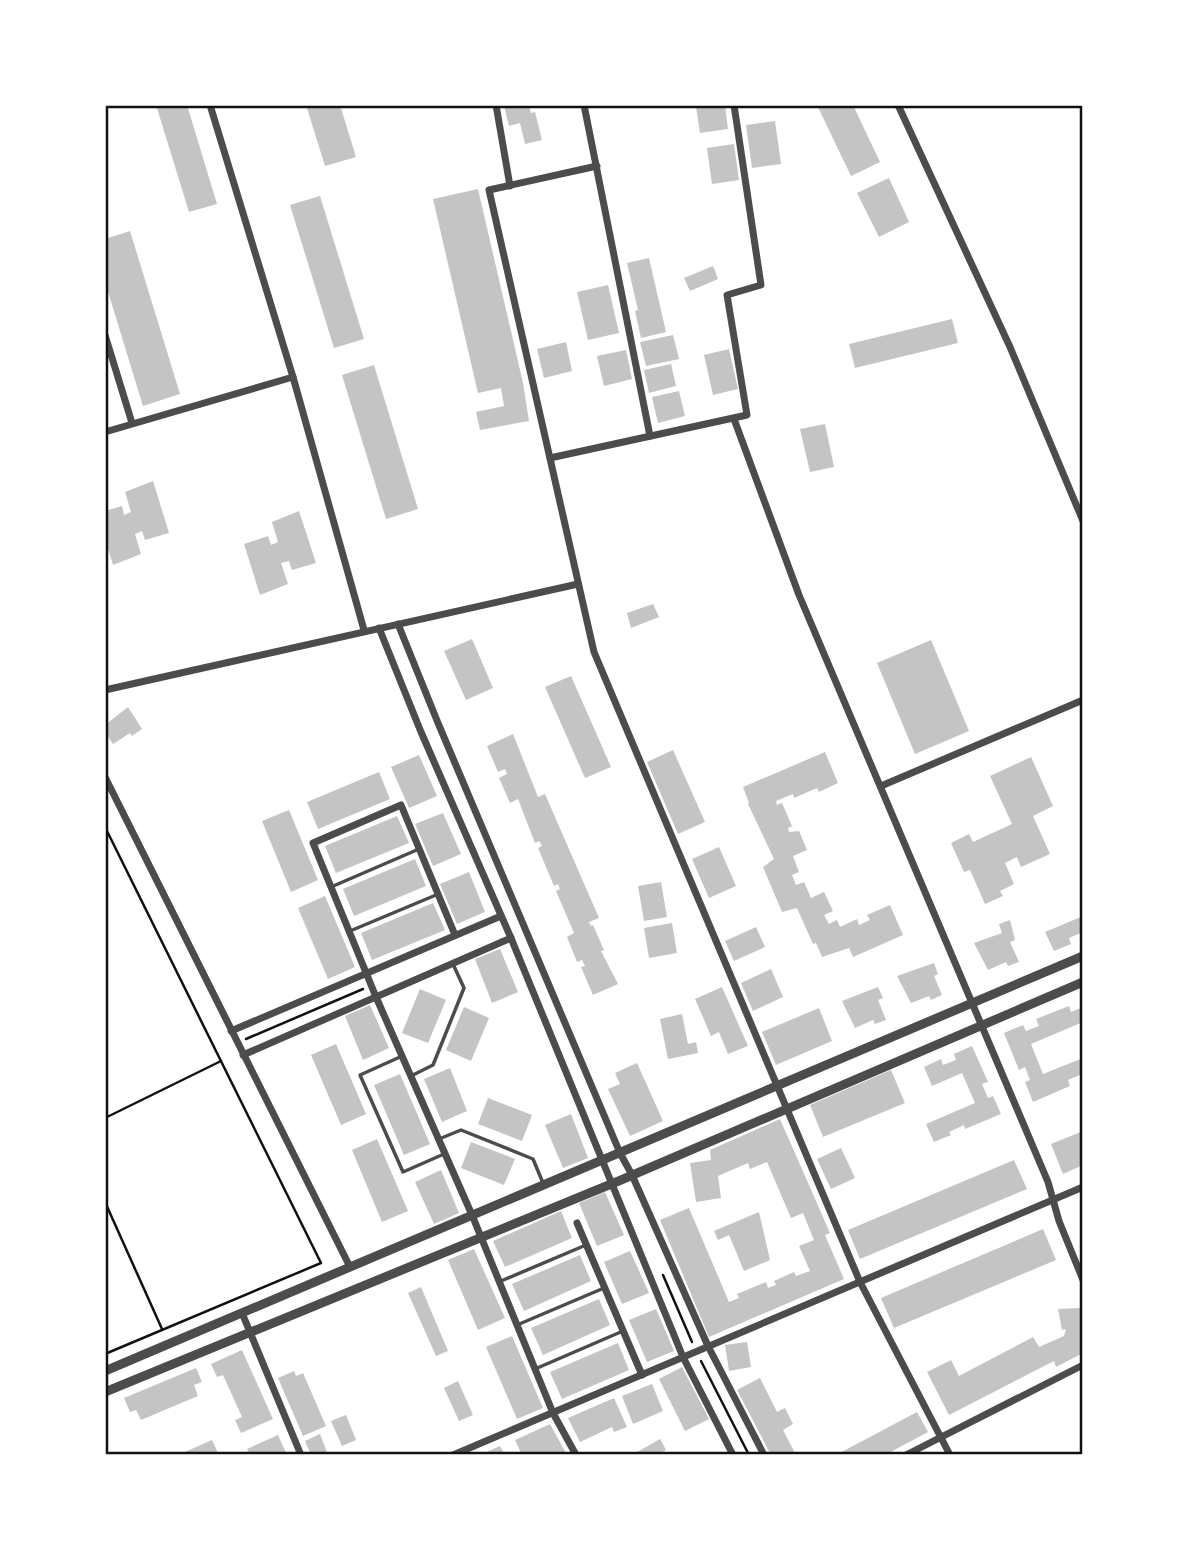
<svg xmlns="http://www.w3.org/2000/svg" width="1188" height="1560" viewBox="0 0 1188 1560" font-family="'Source Sans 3',sans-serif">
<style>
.building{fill:#c4c4c4}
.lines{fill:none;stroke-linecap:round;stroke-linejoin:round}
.path{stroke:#111;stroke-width:2.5}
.service{stroke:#4c4c4c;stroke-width:3.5}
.minor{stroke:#4c4c4c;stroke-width:7}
.tertiary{stroke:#4c4c4c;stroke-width:9}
.neatline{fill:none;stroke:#111;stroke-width:2.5}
</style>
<rect width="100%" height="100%" fill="#fff"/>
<!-- building -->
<g class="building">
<polygon points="156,105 187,105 217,204 189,212"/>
<polygon points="306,105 340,105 356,157 325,166"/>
<polygon points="510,105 529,105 531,113 535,112 542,140 525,144 520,123 509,126 504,106"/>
<polygon points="708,105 725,105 728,129 700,133 696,107"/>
<polygon points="817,105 853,105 880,162 851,176"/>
<polygon points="775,121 781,164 752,168 746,125"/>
<polygon points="734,144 739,180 712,184 707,148"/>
<polygon points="889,178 909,222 879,237 857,193"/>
<polygon points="478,189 523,383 529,421 480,430 476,412 504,406 501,388 478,393 433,199"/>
<polygon points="320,196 364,339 334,348 290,205"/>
<polygon points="130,231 180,394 143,406 105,282 105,239"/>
<polygon points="649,258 666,332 641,338 635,311 638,310 627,263"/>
<polygon points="713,266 718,279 690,291 684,278"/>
<polygon points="608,285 619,333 588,340 577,292"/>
<polygon points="952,319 958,343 855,368 849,344"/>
<polygon points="673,335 679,359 646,366 640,342"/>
<polygon points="566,342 572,371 544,378 537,349"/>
<polygon points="729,349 738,389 713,395 704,355"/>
<polygon points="626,350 632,379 604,386 597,356"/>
<polygon points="671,364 676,386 649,393 644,370"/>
<polygon points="374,365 418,509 386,519 342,375"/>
<polygon points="679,391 685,416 658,423 652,397"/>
<polygon points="825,424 834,467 810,472 800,429"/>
<polygon points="153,481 169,533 145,540 142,531 135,534 141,554 113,565 105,539 105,511 122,506 124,515 131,512 125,492"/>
<polygon points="299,511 316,563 292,570 289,561 281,563 288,584 260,595 244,544 268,536 271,545 278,542 272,522"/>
<polygon points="653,604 659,617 631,628 627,613"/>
<polygon points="472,639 493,688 466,700 444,651"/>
<polygon points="931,640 969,731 915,754 877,663"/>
<polygon points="571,676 611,767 585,778 545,687"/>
<polygon points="128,707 142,729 132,736 130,733 113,744 105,732 105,725"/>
<polygon points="513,734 538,797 545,794 599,918 589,922 591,926 593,925 604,950 601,951 618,984 593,995 581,967 585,966 582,960 577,962 567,937 574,933 556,891 560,889 558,884 554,886 538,848 542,846 539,841 535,843 518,799 510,803 499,778 507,774 505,769 498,772 487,746"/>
<polygon points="673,750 705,822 678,834 647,762"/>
<polygon points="825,752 838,783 819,792 817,788 794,798 793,794 776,801 777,805 782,803 792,826 788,828 789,832 799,831 807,850 793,856 799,872 792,875 796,885 804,882 811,898 824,892 833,911 824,915 829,924 837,920 840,927 857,919 859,925 870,920 867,915 890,905 903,935 853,957 849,948 822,957 816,943 813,944 797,908 782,912 763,867 774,859 748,804 749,803 743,787"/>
<polygon points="419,755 437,796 409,808 391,767"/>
<polygon points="1031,757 1053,806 1033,816 1050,854 1021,867 1017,857 1005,863 1014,884 1000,891 1003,896 985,904 970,870 964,872 951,843 969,834 973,842 1012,824 990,776"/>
<polygon points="379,772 390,799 318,829 307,802"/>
<polygon points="289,810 318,880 291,892 262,821"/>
<polygon points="443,813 461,854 433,866 415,824"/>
<polygon points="397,816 409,843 336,873 325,846"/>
<polygon points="719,847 736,886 709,898 692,859"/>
<polygon points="415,859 426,886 354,916 343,889"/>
<polygon points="469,872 485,912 457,924 440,884"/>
<polygon points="661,882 667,917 644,921 638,886"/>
<polygon points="325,896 355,967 328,979 298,908"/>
<polygon points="433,903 445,930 372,960 361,933"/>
<polygon points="1083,916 1083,932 1069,938 1071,944 1054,951 1045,932"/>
<polygon points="1010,920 1015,940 1010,942 1019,962 1008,966 1006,962 988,970 974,943 1002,933 999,924"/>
<polygon points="672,923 677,953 649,958 644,928"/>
<polygon points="756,927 765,947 734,961 725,941"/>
<polygon points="500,949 518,992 492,1003 475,959"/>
<polygon points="934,963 938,974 934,976 942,995 931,1000 929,996 911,1003 897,976"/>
<polygon points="771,969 783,997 753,1011 741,983"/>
<polygon points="722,987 748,1046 728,1054 719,1032 711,1036 695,999"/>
<polygon points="878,987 883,998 878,1000 886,1020 875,1024 873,1020 855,1028 842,1001"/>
<polygon points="420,989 446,1000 428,1043 402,1033"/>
<polygon points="370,1005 389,1048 363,1060 345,1016"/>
<polygon points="1069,1006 1071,1012 1083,1007 1083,1022 1031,1044 1043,1074 1083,1058 1083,1083 1080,1075 1068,1080 1070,1086 1033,1102 1025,1082 1030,1080 1025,1067 1019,1070 1004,1033 1023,1025 1026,1031 1039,1026 1036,1019"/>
<polygon points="464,1007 489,1018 471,1061 446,1050"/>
<polygon points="819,1008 832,1041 776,1065 762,1032"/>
<polygon points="682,1014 688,1044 696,1042 698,1053 668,1059 660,1019"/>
<polygon points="336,1044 366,1114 341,1125 311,1055"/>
<polygon points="972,1046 988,1082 982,1084 988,1098 993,1096 1001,1114 965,1129 964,1125 949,1132 951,1135 934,1142 926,1124 975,1103 962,1073 932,1086 924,1067 941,1059 943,1065 956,1060 954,1054"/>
<polygon points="637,1063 663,1121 630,1136 608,1089 620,1084 615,1073"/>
<polygon points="450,1068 467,1111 442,1122 424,1079"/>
<polygon points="891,1070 905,1103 823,1137 810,1105"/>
<polygon points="400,1074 430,1144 404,1155 374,1085"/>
<polygon points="488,1098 532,1115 522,1141 478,1124"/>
<polygon points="571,1114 588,1158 563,1168 545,1125"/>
<polygon points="780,1119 830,1233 825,1235 844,1279 709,1337 660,1220 689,1208 729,1302 739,1298 737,1294 766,1282 768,1288 776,1285 774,1281 794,1272 796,1276 810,1271 799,1246 814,1240 803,1213 791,1218 767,1162 750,1169 748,1163 718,1176 721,1198 696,1202 690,1163 711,1160 710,1150"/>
<polygon points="1083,1131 1083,1165 1063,1174 1051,1144"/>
<polygon points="377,1139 408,1211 382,1222 352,1150"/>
<polygon points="471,1142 515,1159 504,1185 461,1168"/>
<polygon points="841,1148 855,1178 831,1189 817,1159"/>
<polygon points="1014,1160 1027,1189 860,1259 848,1230"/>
<polygon points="441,1170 459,1213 434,1224 415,1182"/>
<polygon points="605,1192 624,1235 597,1246 579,1203"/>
<polygon points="561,1211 572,1238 505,1267 493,1241"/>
<polygon points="759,1212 770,1260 744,1271 729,1235 718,1240 714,1231"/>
<polygon points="1043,1229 1056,1260 894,1328 881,1298"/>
<polygon points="474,1249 505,1318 478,1330 448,1260"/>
<polygon points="630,1251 649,1293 622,1304 604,1262"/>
<polygon points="580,1255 591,1281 524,1311 512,1284"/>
<polygon points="421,1287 448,1351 436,1356 408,1293"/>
<polygon points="599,1299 610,1325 543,1355 531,1328"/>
<polygon points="1080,1308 1083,1315 1083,1353 1056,1367 1054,1361 949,1415 927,1372 951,1360 959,1376 1033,1337 1039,1347 1064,1336 1066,1329 1062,1330 1058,1309"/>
<polygon points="656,1309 674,1351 647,1362 629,1320"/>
<polygon points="512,1336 543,1408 517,1419 486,1347"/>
<polygon points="747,1342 751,1367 729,1371 725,1345"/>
<polygon points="618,1343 629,1370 562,1399 550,1372"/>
<polygon points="242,1350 273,1419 241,1433 235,1420 242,1417 223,1375 217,1377 211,1364"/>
<polygon points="682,1367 709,1419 685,1431 659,1379"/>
<polygon points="196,1368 202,1382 194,1385 198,1396 141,1420 136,1410 130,1412 124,1398"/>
<polygon points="294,1371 296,1376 303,1373 326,1426 303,1436 278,1378"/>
<polygon points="760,1378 777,1412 785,1408 793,1424 783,1430 796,1455 771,1455 737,1390"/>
<polygon points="458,1381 473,1415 459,1421 444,1388"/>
<polygon points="652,1384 663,1411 633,1424 622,1396"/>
<polygon points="614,1398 627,1427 614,1432 612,1427 580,1442 568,1418"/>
<polygon points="917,1412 928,1432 885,1455 836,1455"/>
<polygon points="346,1415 356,1440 342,1446 331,1421"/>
<polygon points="550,1424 567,1455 522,1455 515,1440"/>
<polygon points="320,1434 328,1455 311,1455 305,1441"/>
<polygon points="278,1435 287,1455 250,1455 247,1449"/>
<polygon points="660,1439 666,1450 657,1455 632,1455"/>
<polygon points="212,1440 219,1455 178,1455"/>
<polygon points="500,1446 505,1455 480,1455"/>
</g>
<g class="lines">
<!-- path -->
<g class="path">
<polyline points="105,827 321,1263 105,1354"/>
<polyline points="246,1039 363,989"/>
<polyline points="105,1118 221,1061"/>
<polyline points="105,1202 162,1329"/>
<polyline points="663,1275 692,1342"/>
<polyline points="701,1361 749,1455"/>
</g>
<!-- service -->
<g class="service">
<polyline points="331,887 419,849"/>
<polyline points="350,931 436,895"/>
<polyline points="400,1057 360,1075 403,1172 444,1154"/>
<polyline points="411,1076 433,1065 464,988 453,964"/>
<polyline points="439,1139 461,1130 533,1159 543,1183"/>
<polyline points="501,1281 586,1245"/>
<polyline points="517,1325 604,1288"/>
<polyline points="535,1369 623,1331"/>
</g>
<!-- minor -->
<g class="minor">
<polyline points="210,105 293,377 364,630"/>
<polyline points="496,105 510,186"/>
<polyline points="584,105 650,436"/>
<polyline points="898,105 1010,347 1083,521"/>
<polyline points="597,166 489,190 594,652 860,1282 950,1455"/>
<polyline points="105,335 132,423"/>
<polyline points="734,419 799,595 1048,1182 1059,1221 1083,1280"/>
<polyline points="105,432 293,377"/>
<polyline points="550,458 747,415 727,295 761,285 734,105"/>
<polyline points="398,624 438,723 620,1153 632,1175 708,1346 764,1455"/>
<polyline points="379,628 421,732 511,938 683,1357 733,1455"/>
<polyline points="105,690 578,584"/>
<polyline points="105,777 350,1267"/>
<polyline points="881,786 1083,700"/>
<polyline points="455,935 401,805 313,843 376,997 472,1215 553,1413 576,1455"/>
<polyline points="231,1031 501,916"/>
<polyline points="243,1055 511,938"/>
<polyline points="577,1223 642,1375"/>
<polyline points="242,1313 301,1455"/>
<polyline points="453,1455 1083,1187"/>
<polyline points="906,1455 1083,1365"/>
</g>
<!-- tertiary -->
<g class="tertiary">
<polyline points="105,1371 1083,956"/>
<polyline points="105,1392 621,1180 1083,982"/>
</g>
</g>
<!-- border -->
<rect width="1188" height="1560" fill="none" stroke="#ffffff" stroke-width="214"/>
<rect x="107" y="107" width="974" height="1346" class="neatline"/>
</svg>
